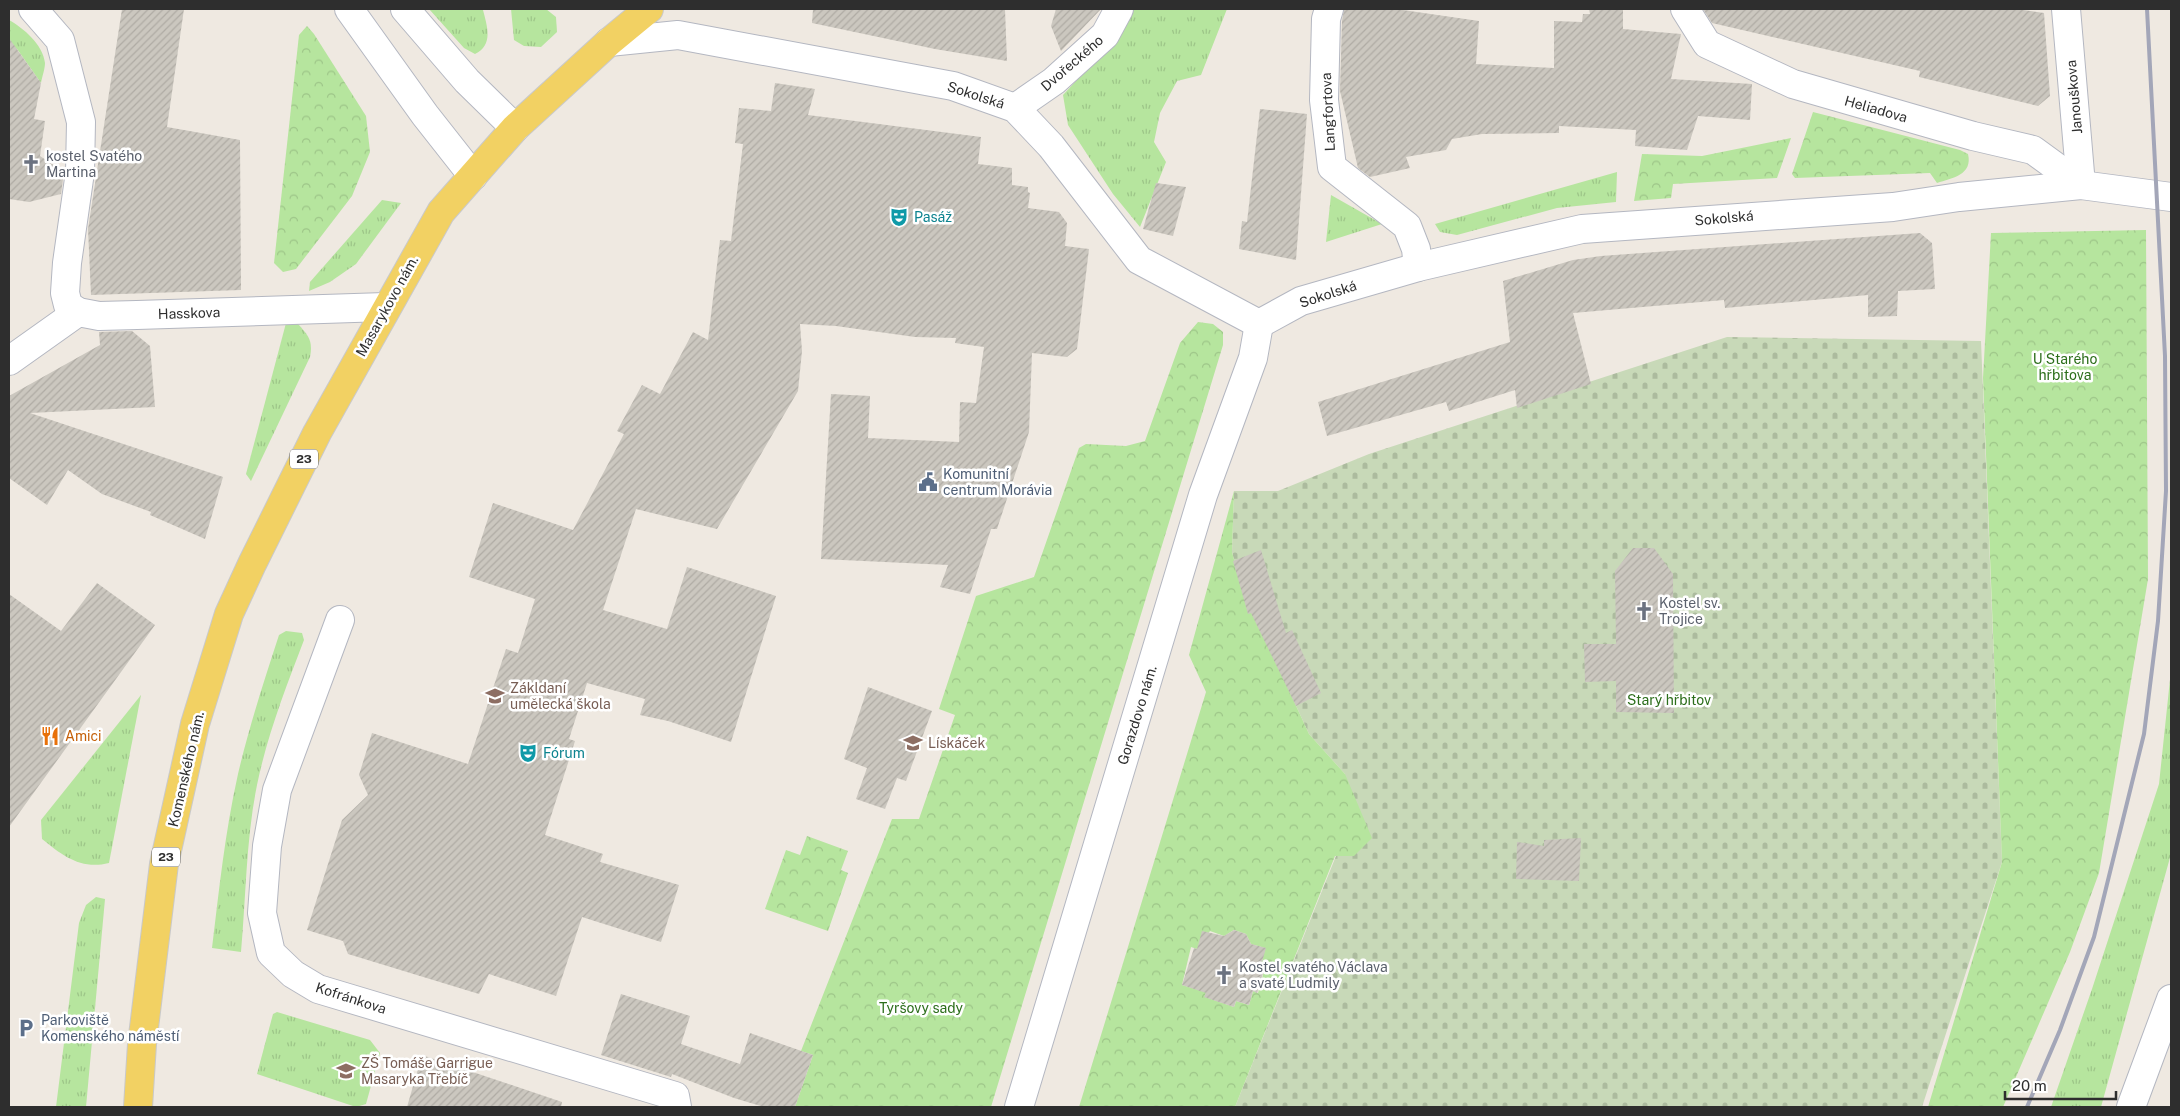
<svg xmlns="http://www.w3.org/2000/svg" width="2180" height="1116" viewBox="0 0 2180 1116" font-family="'Public Sans',sans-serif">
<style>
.grass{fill:url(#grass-tufts)}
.cemetery{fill:url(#cemetery-stones)}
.park{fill:url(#park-crowns);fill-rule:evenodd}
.building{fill:url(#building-hatch)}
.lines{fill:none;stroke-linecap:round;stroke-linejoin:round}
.street-casing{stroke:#b4b7c1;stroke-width:30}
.secondary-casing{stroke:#b4b7c1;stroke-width:30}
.primary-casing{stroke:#c9c9c9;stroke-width:30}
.street{stroke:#fff;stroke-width:28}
.secondary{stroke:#fff;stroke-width:28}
.primary{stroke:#f2d163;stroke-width:28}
.rail{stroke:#a3a6b8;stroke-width:4}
.labels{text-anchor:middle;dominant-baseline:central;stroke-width:5;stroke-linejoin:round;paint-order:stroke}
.shield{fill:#fff;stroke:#6d6d6d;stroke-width:1}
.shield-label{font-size:12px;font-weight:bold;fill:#2e2e2e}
.street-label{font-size:14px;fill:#2e2e2e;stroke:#fff}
.worship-label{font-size:14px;fill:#5b616d;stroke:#fff;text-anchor:start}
.culture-label{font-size:14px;fill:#0d838f;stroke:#fff;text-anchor:start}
.park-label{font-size:14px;fill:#2c6e1b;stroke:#fff}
.service-label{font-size:14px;fill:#4e5e75;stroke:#fff;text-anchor:start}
.education-label{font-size:14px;fill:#785e54;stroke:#fff;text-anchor:start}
.food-label{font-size:14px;fill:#c56008;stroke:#fff;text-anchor:start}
</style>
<defs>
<pattern id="grass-tufts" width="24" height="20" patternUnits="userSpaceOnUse" patternTransform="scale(1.25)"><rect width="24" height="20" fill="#b6e59e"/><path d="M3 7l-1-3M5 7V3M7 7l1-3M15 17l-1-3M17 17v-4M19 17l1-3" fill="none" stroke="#9dc588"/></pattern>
<pattern id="cemetery-stones" width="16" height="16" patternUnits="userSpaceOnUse" patternTransform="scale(1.25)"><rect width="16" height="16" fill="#c8d9b8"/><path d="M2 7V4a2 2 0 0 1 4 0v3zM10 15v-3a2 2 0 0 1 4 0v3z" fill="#acbb9e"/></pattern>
<pattern id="park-crowns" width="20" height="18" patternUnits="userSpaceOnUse" patternTransform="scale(1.25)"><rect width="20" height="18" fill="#b6e59e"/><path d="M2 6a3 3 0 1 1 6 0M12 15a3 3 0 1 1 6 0" fill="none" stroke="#9dc588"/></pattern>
<pattern id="building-hatch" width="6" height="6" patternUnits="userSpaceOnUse" patternTransform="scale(1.25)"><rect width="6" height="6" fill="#cbc7bf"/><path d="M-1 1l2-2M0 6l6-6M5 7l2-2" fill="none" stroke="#afaba4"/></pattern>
</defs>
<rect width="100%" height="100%" fill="#efe9e1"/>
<!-- grass -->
<g class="grass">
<path d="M429,9L483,10C487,26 494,45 475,54L464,48Z"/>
<polygon points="511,9 546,9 556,17 557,32 541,47 524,46 514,40"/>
<polygon points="1134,9 1227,9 1201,75 1177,81 1160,113 1154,142 1166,162 1140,227 1113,194 1068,125 1063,95 1115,39"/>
<path d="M9,20C23,28 43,44 45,63C45,69 42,77 41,83L17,49L9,47Z"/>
<polygon points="1617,172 1616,202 1557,208 1457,235 1440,232 1435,224"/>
<polygon points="1331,195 1382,224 1326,242"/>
<polygon points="382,200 401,203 356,264 330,282 309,291 310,282"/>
<path d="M286,323L298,324C309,336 313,341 310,357L251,481L246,474Z"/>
<path d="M286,631L302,633L304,640C286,687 267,736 257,785C246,839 246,897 241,952L212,948C219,890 225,832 238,774C249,727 264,681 279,635Z"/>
<polygon points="2171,670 2171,854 2101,1107 2051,1107 2092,989 2159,784"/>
<path d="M141,695L109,863C81,870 63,856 42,839L41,820Z"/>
<polygon points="96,897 105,899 86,1107 56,1107 79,923 86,905"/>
<polygon points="277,1012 370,1040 380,1053 366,1104 356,1107 257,1074 273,1014"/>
</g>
<!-- cemetery -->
<polygon class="cemetery" points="1727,337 1981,341 2002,862 1922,1107 1235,1107 1336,856 1345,774 1309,734 1253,612 1248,614 1232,552 1234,491 1278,491 1369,454"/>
<!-- park -->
<g class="park">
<polygon points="307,26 314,34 366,116 370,152 352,196 296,269 283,272 274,263 299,35"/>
<path d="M1813,112L1960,150L1968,154C1973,175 1952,178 1937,183L1930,173L1795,178L1792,174Z"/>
<polygon points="1791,138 1777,178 1673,184 1671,198 1634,201 1642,154 1702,156"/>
<polygon points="2146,230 2148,579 2099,873 2070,952 2003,1107 1928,1107 2002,862 1983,378 1991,233"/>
<polygon points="1198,322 1213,324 1223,332 1223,345 991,1107 795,1107 813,1055 801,1051 892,819 919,819 955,715 939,709 976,596 1034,577 1079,448 1086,444 1126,446 1145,441 1180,343"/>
<path d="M1234,491L1232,552L1248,613L1253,612L1309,734L1345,774L1372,838L1354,856H1335L1235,1107H1079L1206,692L1189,655ZM1234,930L1246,934L1251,944L1265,948L1262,962L1266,964L1258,993L1253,991L1249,1005L1236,1001L1234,1007L1205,997L1206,992L1182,985L1191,947L1197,949L1210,931L1224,936Z"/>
<polygon points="807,836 848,851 841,870 848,873 828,931 765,909 786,850 800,855"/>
</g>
<!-- building -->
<g class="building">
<polygon points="122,9 184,9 167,127 240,140 241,290 91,295 88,229"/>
<polygon points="813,9 1005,9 1007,61 935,49 812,23"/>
<polygon points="1056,9 1101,9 1061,51 1051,26"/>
<polygon points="1344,9 1396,9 1479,21 1476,64 1554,68 1554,21 1582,22 1583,14 1590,14 1589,9 1623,9 1623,29 1681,34 1671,79 1752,84 1750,120 1698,116 1687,150 1635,146 1636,130 1559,126 1559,133 1482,134 1452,139 1446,150 1406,157 1410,168 1370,177 1358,168 1340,91 1342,21"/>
<polygon points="1703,9 2016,9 2044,13 2050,96 2038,106 1919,77 1920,71 1712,23"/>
<polygon points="9,38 41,83 34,119 45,121 40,156 64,172 61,194 29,202 9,199"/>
<polygon points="775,83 815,89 808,115 981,137 978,164 1012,168 1012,185 1028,187 1028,192 1030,193 1028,208 1059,212 1067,223 1065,246 1089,249 1077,349 1067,357 1032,353 1029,432 997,529 991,529 970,594 940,587 948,565 821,559 831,394 870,396 868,438 959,442 960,402 976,403 984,347 955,343 956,338 915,337 836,326 800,324 802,351 798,391 717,529 636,509 603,610 667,629 687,567 776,596 731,742 668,721 640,715 645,699 587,683 569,739 575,741 545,835 603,854 600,862 679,885 661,942 582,917 556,996 489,974 479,994 348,954 343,941 307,930 342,820 368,795 359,775 372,733 468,764 506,649 518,653 535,599 469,577 493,503 573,530 624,434 617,431 642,385 660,394 693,332 708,340 720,240 731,241 743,144 735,143 739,108 771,111"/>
<polygon points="1260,109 1307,114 1296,260 1239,249 1242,221 1247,222"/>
<polygon points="1156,183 1186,187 1173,236 1143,229"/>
<polygon points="1920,233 1932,243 1935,289 1898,291 1897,316 1868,317 1868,295 1725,308 1724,300 1573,313 1591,384 1517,408 1515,390 1449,411 1446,402 1327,436 1318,402 1510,342 1503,281 1573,260 1601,256"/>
<polygon points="132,331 150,346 155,407 30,413 223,477 205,539 150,515 151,512 102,494 68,470 47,505 9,478 9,396 100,345 99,332"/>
<polygon points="1633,548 1654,548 1673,574 1674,713 1616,712 1616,681 1585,682 1584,644 1616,644 1615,571"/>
<polygon points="1261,550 1286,633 1292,630 1321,693 1296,706 1251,613 1248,614 1233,561"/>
<polygon points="97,583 155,625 9,827 9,594 61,631"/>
<polygon points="868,687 932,711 906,781 897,778 885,809 856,799 867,768 844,759"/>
<polygon points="1581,838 1579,881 1516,879 1517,842 1544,846 1544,840"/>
<polygon points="1234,930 1246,934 1251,944 1266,948 1262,962 1266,963 1257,993 1253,991 1249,1005 1236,1001 1234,1007 1204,997 1206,993 1182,985 1194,948 1197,949 1202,931 1224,936"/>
<polygon points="621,994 690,1016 681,1044 740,1064 750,1033 813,1055 795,1107 764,1107 734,1098 672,1074 671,1077 601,1055"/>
<polygon points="422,1055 562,1102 561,1107 407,1107"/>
</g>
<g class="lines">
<!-- street casing -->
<g class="street-casing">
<g id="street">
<polyline points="33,9 60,40 81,122 80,172 67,263 65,293 68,305 78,312"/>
<polyline points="1329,9 1326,19 1324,100 1332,167 1407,226 1416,249 1418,267"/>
<polyline points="1685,9 1707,44 1793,84 1973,136 2033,150 2081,185"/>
<polyline points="2066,9 2081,185"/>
<polyline points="609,42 678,35 953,86 1015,108 1051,146 1139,260 1259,324 1301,301 1418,267 1582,229 1893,207 1959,197 2081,185 2171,197"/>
<polyline points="1015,108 1054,81 1105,35 1119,9"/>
<polyline points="9,361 78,312 99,316 137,315 385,307"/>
<polyline points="340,620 277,790 267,846 262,913 271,953 293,974 318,989 675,1096 677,1107"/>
<polyline points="1019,1107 1203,495 1253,358 1259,324"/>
<polyline points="2131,1107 2171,999"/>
</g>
</g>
<!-- secondary casing -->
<g class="secondary-casing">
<g id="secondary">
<polyline points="349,9 425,115 473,176"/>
<polyline points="405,9 467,81 515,128"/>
</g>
</g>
<!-- primary casing -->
<g class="primary-casing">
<polyline id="primary" points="138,1107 142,1044 164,864 195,724 229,614 252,564 317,433 441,212 515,128 609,42 649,9"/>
</g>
<!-- street -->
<use href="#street" class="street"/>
<!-- secondary -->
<use href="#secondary" class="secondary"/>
<!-- primary -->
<use href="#primary" class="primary"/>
<!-- rail -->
<polyline class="rail" points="2027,1107 2060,1030 2094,937 2144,734 2158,621 2166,491 2165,356 2147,9"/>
</g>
<!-- icons -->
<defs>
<g id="church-bare" transform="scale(1.5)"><path d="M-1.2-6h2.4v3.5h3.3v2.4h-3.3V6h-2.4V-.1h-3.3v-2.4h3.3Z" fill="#6b7280" stroke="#fff" stroke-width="2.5" paint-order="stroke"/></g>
<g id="theatre-bare" transform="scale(1.5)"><path d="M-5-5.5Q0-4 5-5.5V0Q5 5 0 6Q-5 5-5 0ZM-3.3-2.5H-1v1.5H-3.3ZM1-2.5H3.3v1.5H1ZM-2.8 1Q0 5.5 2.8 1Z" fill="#0f9aa8" stroke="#fff" stroke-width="2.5" paint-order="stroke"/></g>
<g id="civic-bare" transform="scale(1.5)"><path d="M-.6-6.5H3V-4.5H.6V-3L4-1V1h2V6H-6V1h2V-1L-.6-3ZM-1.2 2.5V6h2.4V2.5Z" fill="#5c6f8a" stroke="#fff" stroke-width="2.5" paint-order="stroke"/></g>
<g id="school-bare" transform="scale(1.5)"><path d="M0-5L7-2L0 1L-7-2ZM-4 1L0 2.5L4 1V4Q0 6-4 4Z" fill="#8d6e63" stroke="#fff" stroke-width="2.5" paint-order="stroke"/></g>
<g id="restaurant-bare" transform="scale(1.5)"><path d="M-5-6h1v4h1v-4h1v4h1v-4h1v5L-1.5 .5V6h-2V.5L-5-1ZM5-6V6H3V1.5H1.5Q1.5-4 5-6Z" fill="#e8710a" stroke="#fff" stroke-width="2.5" paint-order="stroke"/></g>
<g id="parking-bare" transform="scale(1.5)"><path d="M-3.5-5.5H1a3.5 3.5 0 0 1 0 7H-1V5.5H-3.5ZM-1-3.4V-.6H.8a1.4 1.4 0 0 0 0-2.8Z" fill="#5c6f8a" stroke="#fff" stroke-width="2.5" paint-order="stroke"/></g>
</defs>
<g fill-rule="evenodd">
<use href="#church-bare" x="31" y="164"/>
<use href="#theatre-bare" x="899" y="217"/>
<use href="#civic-bare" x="928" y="482"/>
<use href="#church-bare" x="1644" y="611"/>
<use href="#school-bare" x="495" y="696"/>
<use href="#restaurant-bare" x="50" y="736"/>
<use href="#school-bare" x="913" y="743"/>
<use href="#theatre-bare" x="528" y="753"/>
<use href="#church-bare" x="1224" y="975"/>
<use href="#parking-bare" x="26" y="1028"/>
<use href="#school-bare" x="346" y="1071"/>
</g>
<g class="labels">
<!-- shield labels -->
<g class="shield">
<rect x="290" y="449.5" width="28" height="19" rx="4"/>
<rect x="152" y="847.5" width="28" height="19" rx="4"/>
</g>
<g class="shield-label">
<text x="304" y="459">23</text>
<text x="166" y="857">23</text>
</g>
<!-- street labels -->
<g class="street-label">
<text transform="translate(1072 63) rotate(-41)">Dvořeckého</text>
<text transform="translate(976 95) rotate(18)">Sokolská</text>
<text transform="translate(2074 97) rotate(-95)">Janouškova</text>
<text transform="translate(1876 109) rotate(16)">Heliadova</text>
<text transform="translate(1328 112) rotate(-93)">Langfortova</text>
<text transform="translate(1724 218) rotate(-5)">Sokolská</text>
<text transform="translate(1328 294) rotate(-18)">Sokolská</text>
<text transform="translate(387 306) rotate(-61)">Masarykovo nám.</text>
<text transform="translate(189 313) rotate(-2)">Hasskova</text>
<text transform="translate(1137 715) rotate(-73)">Gorazdovo nám.</text>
<text transform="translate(186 769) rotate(-77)">Komenského nám.</text>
<text transform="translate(351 998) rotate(18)">Kofránkova</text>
</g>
<!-- worship labels -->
<g class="worship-label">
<text x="46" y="156">kostel Svatého<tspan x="46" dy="16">Martina</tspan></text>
<text x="1659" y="603">Kostel sv.<tspan x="1659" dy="16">Trojice</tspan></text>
<text x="1239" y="967">Kostel svatého Václava<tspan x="1239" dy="16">a svaté Ludmily</tspan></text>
</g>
<!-- culture labels -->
<g class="culture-label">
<text x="914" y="217">Pasáž</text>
<text x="543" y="753">Fórum</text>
</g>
<!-- park labels -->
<g class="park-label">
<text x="2065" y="359">U Starého<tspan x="2065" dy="16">hřbitova</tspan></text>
<text x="1669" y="700">Starý hřbitov</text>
<text x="921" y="1008">Tyršovy sady</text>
</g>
<!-- service labels -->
<g class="service-label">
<text x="943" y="474">Komunitní<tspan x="943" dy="16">centrum Morávia</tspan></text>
<text x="41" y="1020">Parkoviště<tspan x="41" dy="16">Komenského náměstí</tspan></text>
</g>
<!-- education labels -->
<g class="education-label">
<text x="510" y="688">Zákldaní<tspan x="510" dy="16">umělecká škola</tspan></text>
<text x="928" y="743">Lískáček</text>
<text x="361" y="1063">ZŠ Tomáše Garrigue<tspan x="361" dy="16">Masaryka Třebíč</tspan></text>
</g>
<!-- food labels -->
<g class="food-label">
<text x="65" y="736">Amici</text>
</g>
</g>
<!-- border -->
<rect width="2180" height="1116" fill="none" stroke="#2e2e2e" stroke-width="20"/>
<!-- scale -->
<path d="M2005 1091v8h111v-8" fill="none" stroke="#2e2e2e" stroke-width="2.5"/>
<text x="2012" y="1091" font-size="15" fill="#2e2e2e" stroke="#ffffff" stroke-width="4" paint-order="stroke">20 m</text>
</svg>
